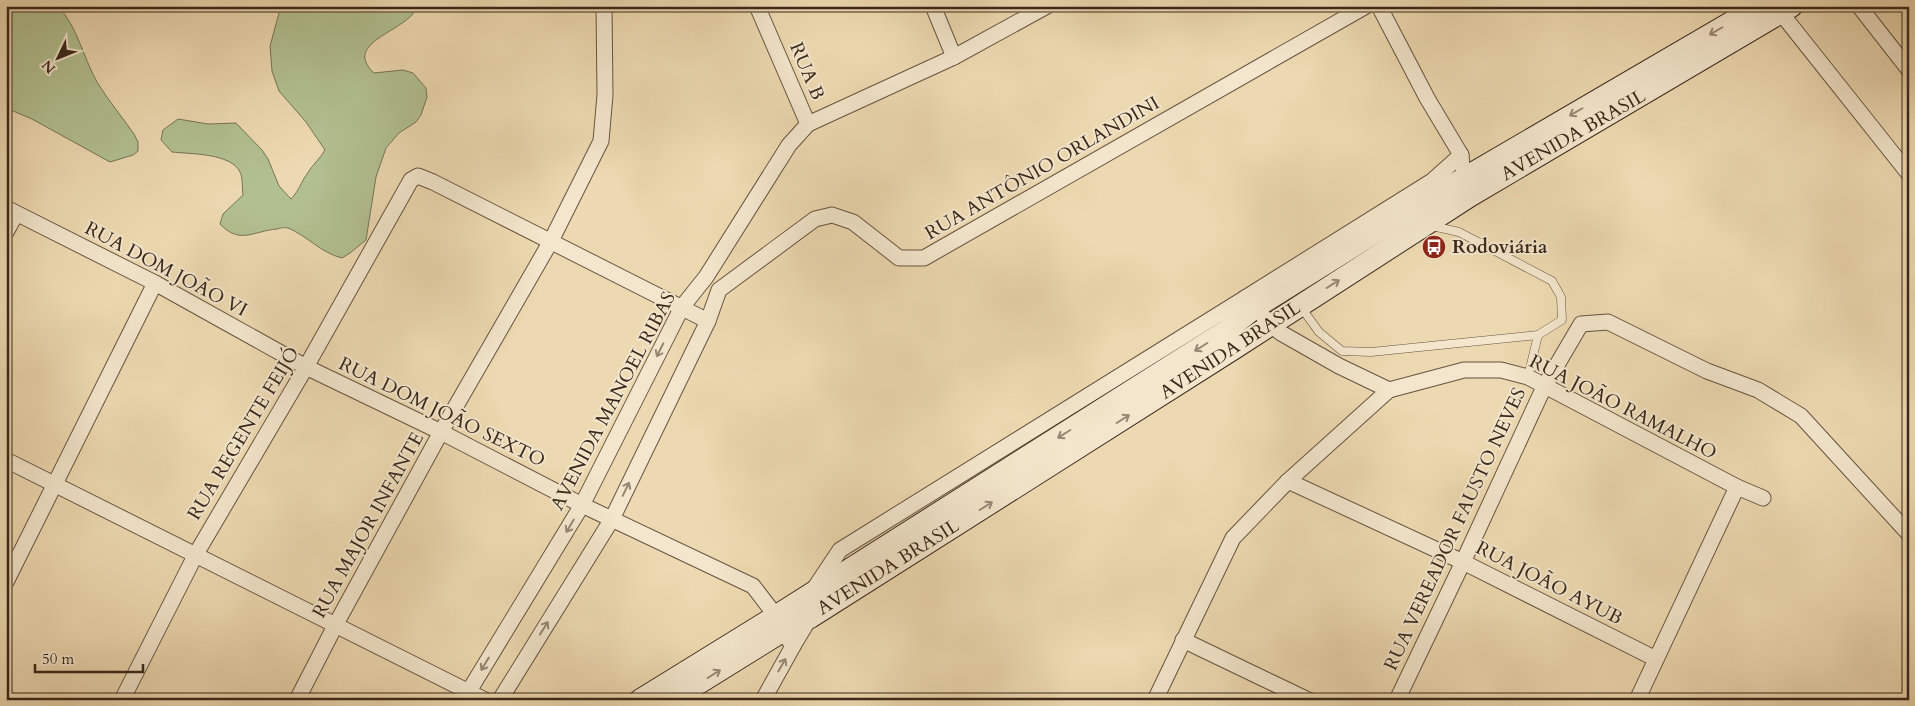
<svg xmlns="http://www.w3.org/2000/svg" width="1915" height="706" viewBox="0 0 1915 706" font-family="Cardo,serif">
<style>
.green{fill:#b2c091;stroke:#767456}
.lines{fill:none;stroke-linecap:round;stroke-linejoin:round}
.lane-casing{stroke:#665440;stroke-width:9}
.street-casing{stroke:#665440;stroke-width:17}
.secondary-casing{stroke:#39281b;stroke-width:23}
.lane{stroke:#f3e6cc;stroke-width:8}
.street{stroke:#f3e6cc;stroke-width:15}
.secondary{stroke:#f3e6cc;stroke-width:21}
.oneway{stroke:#968774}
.labels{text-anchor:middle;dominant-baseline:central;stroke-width:4;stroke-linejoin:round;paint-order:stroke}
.street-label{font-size:19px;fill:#39281b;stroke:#f3e6cc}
.poi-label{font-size:19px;font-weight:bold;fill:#39281b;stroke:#f3e6cc;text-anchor:start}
</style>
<rect width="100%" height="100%" fill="#edd9b1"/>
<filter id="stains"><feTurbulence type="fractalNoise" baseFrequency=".004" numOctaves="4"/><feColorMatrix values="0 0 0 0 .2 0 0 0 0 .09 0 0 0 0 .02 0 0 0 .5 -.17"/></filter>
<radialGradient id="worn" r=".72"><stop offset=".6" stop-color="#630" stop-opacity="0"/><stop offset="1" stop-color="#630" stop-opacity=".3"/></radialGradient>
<!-- green -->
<g class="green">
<path d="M6,6H58C78,28 83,57 97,82C108,100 122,117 134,134L138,142V151L133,155L110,162L32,119L6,108Z"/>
<path d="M281,6H417C411,31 340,41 374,73L403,70L413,73L426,88L427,97L421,115L416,122L399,133L386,148L376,177L366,240L350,253L342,258C321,253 306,235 288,228C285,227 280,228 277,229C253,231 240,245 220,224L223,214L243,195C242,188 243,178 240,172C231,153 190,154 172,152L161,140L163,130L178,119L208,124L236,123L262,150L268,159L279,186L291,199C299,191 301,182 307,174C312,165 320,159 325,150L306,122L279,91L272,71L270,46Z"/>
</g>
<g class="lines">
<!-- lane casing -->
<g class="lane-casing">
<g id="lane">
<polyline points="1303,306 1306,314 1319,332 1342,351 1371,352 1538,335 1562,320 1561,297 1552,281 1459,232 1432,226"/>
<polyline points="1528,377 1538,335"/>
</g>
</g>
<!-- street casing -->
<g class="street-casing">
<g id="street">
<polyline points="757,6 808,124"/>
<polyline points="933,6 954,57"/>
<polyline points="1379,6 1427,98 1461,155 1462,166"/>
<polyline points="1859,6 1909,70"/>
<polyline points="1781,13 1909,174"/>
<polyline points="6,208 155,283 306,367 441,432 582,505 753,586 776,616 783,631 793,646 763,700"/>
<polyline points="6,232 16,214"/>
<polyline points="1245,298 1432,181 1461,155"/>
<polyline points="6,460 485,700"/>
<polyline points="1288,481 1463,562 1656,659"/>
<polyline points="6,582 155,283"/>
<polyline points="814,589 840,550 1245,298 1256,307 1270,325 1281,333 1339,366 1389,390 1464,370 1501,370 1528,377 1737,487 1763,498"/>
<polyline points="1183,640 1308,700"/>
<polyline points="793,646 811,616"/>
<polyline points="122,700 196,554 306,367 411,180 418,176 433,182 708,321"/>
<polyline points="297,700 336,624 441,432 551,241 601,141 605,95 604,6"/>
<polyline points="465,700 469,691 582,505 682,307 706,277 789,145 808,124 954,57 1047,6"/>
<polyline points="500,700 612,519 708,321 719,290 815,219 832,215 853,222 899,258 924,258 1366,6"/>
<polyline points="1155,700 1233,538 1288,481 1389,390"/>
<polyline points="1397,700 1463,562 1544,387 1581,324 1608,322 1707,371 1758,390 1801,416 1909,534"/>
<polyline points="1637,700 1737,487"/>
</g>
</g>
<!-- secondary casing -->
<g class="secondary-casing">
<g id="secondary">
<polyline points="640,700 776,616 1227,330 1256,307 1442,191 1759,6"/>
<polyline points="672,700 783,631 811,617 1235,348 1470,196 1792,6"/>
</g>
</g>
<!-- lane -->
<use href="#lane" class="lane"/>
<!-- street -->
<use href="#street" class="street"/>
<!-- secondary -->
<use href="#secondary" class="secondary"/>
</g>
<!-- one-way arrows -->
<defs><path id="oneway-shaft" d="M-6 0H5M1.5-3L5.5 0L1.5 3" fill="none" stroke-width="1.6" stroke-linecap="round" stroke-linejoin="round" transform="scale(1.25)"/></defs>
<g class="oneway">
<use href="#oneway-shaft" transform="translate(1716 31) rotate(150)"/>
<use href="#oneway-shaft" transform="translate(1576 112) rotate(150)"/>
<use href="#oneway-shaft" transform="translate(1333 284) rotate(-32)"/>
<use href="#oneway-shaft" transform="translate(1201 347) rotate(148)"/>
<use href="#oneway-shaft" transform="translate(660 350) rotate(117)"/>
<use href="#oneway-shaft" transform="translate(1123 419) rotate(-32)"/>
<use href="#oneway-shaft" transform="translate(1064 434) rotate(148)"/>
<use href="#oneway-shaft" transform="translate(626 489) rotate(-64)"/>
<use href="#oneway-shaft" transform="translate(986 506) rotate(-32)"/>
<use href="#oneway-shaft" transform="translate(570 526) rotate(121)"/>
<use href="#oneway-shaft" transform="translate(544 628) rotate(-58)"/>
<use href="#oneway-shaft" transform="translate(485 664) rotate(121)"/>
<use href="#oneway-shaft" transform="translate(782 665) rotate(-60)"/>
<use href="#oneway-shaft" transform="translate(714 674) rotate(-32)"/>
</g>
<!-- icons -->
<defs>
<g id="bus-disc" transform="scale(1.25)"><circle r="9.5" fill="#8f2418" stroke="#f3e6cc"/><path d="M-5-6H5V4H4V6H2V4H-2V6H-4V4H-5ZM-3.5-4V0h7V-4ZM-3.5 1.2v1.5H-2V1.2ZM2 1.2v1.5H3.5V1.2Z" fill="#fff"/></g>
</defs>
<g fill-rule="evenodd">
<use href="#bus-disc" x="1434" y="247"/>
</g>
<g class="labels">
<!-- street labels -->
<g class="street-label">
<text transform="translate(807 71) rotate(67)">RUA B</text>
<text transform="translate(1573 135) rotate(-30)">AVENIDA BRASIL</text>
<text transform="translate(1042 168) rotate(-30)">RUA ANTÔNIO ORLANDINI</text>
<text transform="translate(166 269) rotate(28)">RUA DOM JOÃO VI</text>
<text transform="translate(1230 350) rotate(-33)">AVENIDA BRASIL</text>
<text transform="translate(613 401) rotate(-62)">AVENIDA MANOEL RIBAS</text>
<text transform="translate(1623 407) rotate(27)">RUA JOÃO RAMALHO</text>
<text transform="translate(442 412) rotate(26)">RUA DOM JOÃO SEXTO</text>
<text transform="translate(243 434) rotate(-59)">RUA REGENTE FEIJÓ</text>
<text transform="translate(368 525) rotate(-61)">RUA MAJOR INFANTE</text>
<text transform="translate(1455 529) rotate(-65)">RUA VEREADOR FAUSTO NEVES</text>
<text transform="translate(888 567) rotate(-32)">AVENIDA BRASIL</text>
<text transform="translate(1549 583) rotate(27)">RUA JOÃO AYUB</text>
</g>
<!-- poi labels -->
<g class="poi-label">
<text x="1452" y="247">Rodoviária</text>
</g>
</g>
<!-- margin -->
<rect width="1915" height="706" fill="none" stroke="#edd9b1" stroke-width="25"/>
<rect x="8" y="8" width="1900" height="691" fill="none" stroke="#39281b" stroke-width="2.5"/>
<rect x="12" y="12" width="1890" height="681" fill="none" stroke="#39281b"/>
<!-- north arrow -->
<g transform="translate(58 58) rotate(227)" stroke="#f3e6cc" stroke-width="4" paint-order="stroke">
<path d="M0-4L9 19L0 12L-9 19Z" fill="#39281b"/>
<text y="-8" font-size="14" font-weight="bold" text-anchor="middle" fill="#39281b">N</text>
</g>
<!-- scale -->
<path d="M35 664v8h108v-8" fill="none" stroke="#39281b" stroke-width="2.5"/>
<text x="42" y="664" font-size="15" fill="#39281b" stroke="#f3e6cc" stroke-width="4" paint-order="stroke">50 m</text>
<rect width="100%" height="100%" filter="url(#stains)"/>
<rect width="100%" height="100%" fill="url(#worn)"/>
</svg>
